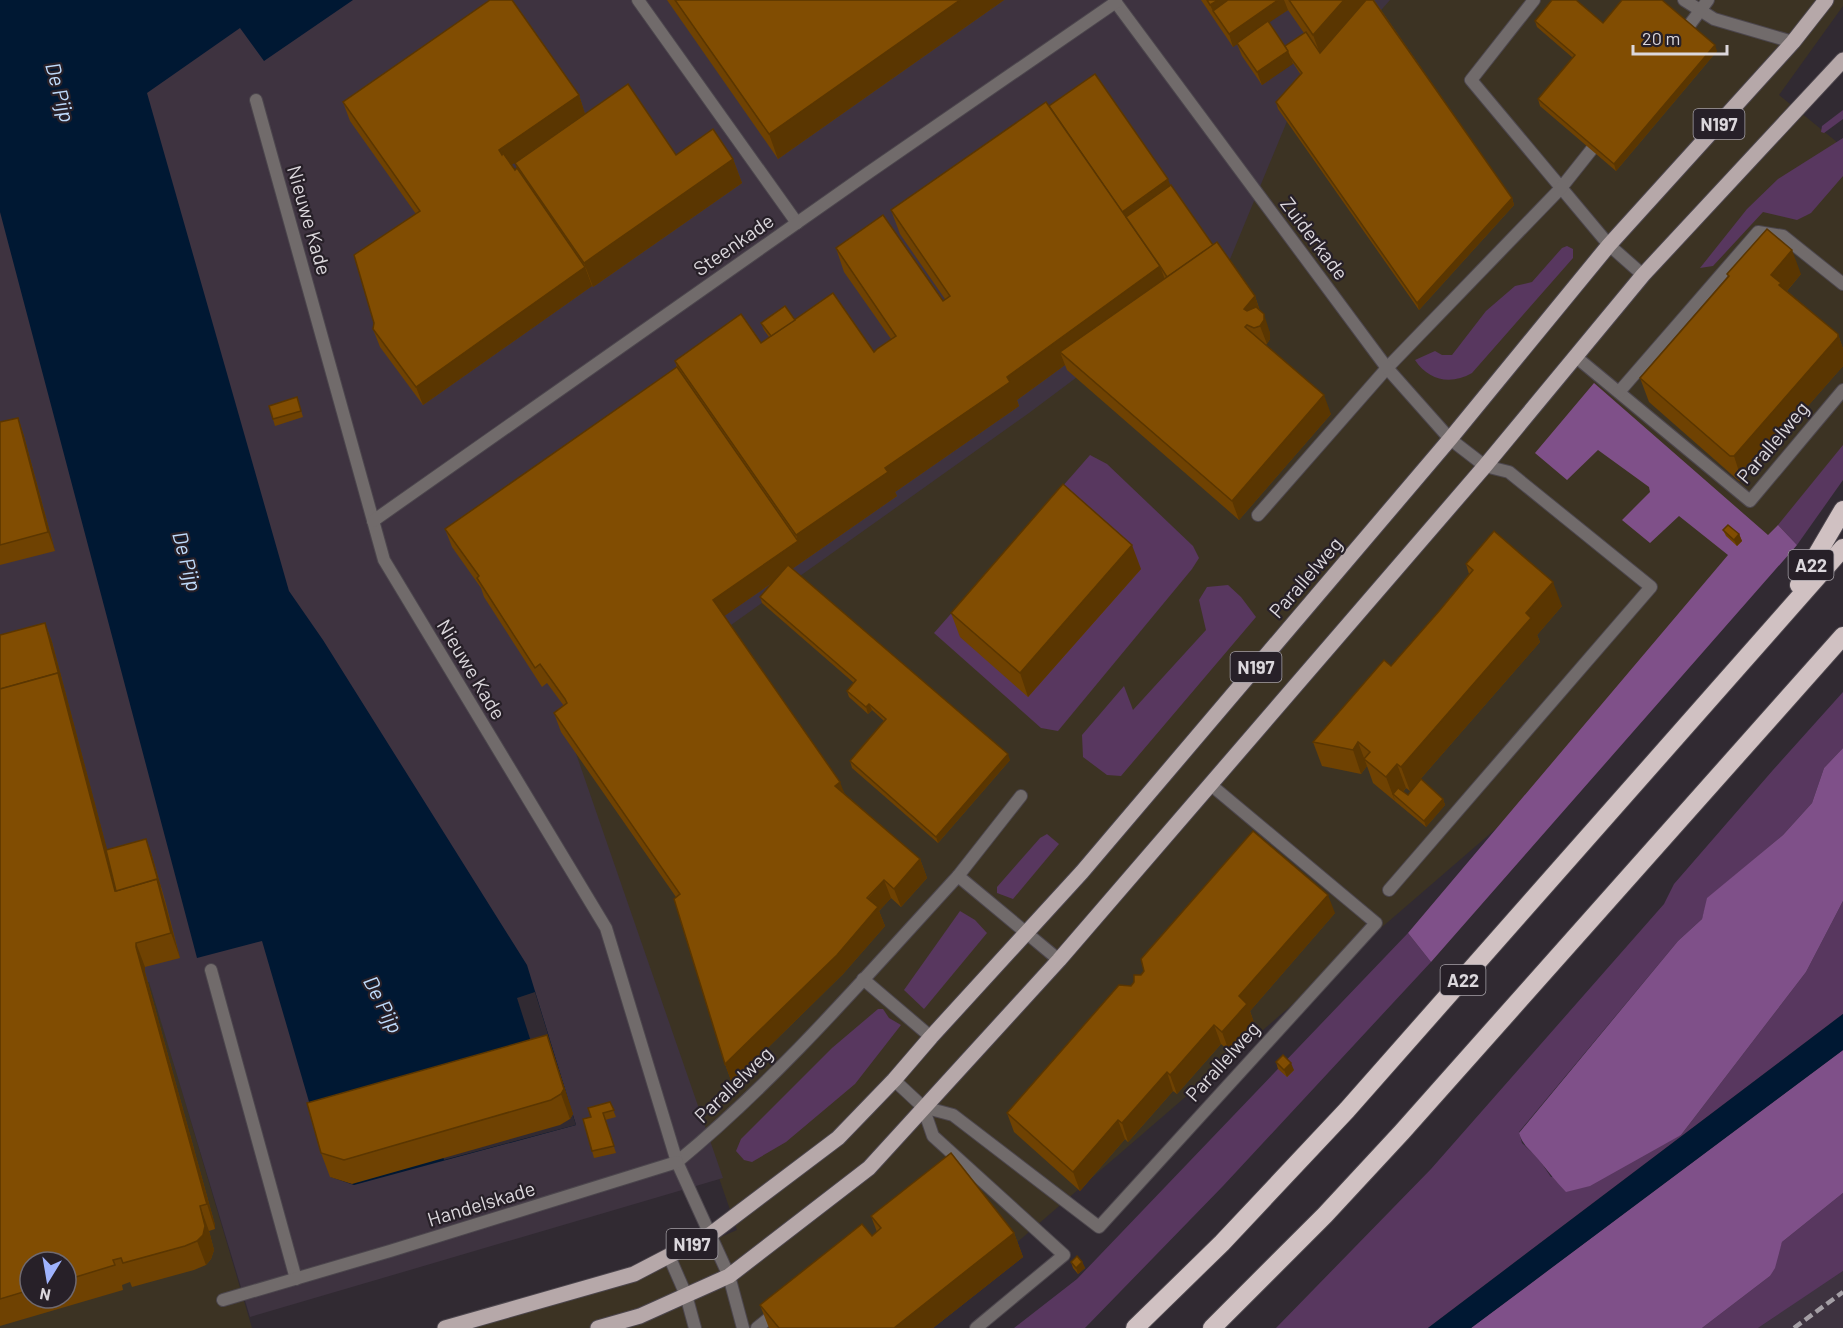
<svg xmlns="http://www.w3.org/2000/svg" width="1843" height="1328" viewBox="0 0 1843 1328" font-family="Barlow,sans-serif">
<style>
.commercial{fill:#3c3323;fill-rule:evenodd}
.built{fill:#3e3340}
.green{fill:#58375f}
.forest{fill:#7f5089}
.water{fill:#001833}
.pier{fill:#312a32}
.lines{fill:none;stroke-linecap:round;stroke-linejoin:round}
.lane-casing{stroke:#4c464d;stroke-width:14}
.street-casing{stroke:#4c464d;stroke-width:14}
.primary-casing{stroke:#4c464d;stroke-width:17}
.highway-casing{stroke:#4c464d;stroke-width:20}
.lane{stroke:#716b6b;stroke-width:12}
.street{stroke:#716b6b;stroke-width:12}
.primary{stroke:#b6a8a9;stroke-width:15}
.highway{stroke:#d0c1c2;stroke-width:18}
.rail{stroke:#a49fa5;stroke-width:4.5;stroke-dasharray:9 4.5;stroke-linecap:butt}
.wall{fill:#6f4202;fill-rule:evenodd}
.shaded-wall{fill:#5a3601}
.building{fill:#814d02;stroke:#5a3601;stroke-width:1.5}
.labels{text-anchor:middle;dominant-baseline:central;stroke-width:4.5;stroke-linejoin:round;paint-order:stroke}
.shield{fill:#272028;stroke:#a5a0a6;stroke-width:1.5}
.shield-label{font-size:18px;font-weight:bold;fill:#dbd7dc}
.street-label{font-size:20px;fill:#dbd7dc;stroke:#272028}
.water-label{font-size:21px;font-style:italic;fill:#bfdbfb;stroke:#272028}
</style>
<rect width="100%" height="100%" fill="#312a32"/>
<!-- commercial -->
<g class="commercial">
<polygon points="1373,0 1843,0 1843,6 1779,95 1843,147 1843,460 1638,706 918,1328 472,1328 634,1274 737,1230 564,730 1278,109"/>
<path d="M146,969L252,1328H0V1008ZM30,1262H66V1298H30Z"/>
</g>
<!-- built -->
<g class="built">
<polygon points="0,0 1390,0 1290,114 1228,264 1029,413 571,739 723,1178 250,1317 149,982 0,1020"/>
<polygon points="1843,1271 1843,1328 1758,1328 1796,1302"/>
</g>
<!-- green -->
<g class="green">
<polygon points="1843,110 1843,119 1824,133 1821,132 1822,126"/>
<polygon points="1843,138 1843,176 1811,213 1797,220 1763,212 1713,266 1700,268 1747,209 1778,179"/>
<path d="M1567,246L1573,249V258L1472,373C1451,385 1429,381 1415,360L1435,351L1442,355H1452L1486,311L1515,286L1532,282L1562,248Z"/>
<polygon points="1843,445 1843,480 1797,545 1778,525"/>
<polygon points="1090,455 1107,464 1193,546 1199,558 1192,569 1058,731 1041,728 934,633"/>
<polygon points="1228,585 1241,597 1256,617 1121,776 1107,775 1083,757 1082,735 1124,686 1133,710 1206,630 1199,600 1207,587"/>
<polygon points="1843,692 1843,748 1824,768 1812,803 1783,835 1708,898 1702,919 1678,941 1519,1132 1522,1143 1538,1158 1551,1177 1681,1135 1806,972 1843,901 1843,1014 1428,1328 1276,1328 1431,1169 1664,904 1674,884 1773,770"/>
<polygon points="1047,834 1059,844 1013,899 997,893 997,887 1040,838"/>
<polygon points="960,911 975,920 987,933 924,1009 904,990"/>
<polygon points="1408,933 1431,962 1223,1186 1085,1328 1014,1328 1077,1279"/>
<polygon points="878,1009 883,1009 889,1018 901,1025 855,1084 786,1142 752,1162 744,1160 736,1151 741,1139 832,1048"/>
<polygon points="1843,1193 1843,1271 1758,1328 1702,1328 1770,1276 1782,1242"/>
</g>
<!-- forest -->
<g class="forest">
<polygon points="1594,383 1768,535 1778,525 1797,545 1431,962 1408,933 1728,555 1679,516 1650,543 1622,520 1650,492 1649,487 1598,450 1567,480 1535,453"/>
<path d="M1843,748V901L1806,972L1681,1135L1590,1186L1566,1192C1556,1182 1548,1171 1538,1159C1530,1149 1523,1146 1519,1133L1678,941L1702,919L1707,898L1783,835L1812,803L1824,768Z"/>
<polygon points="1843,1050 1843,1193 1782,1242 1775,1268 1770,1276 1702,1328 1471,1328"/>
</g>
<!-- water -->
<g class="water">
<polygon points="0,0 353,0 264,61 240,28 147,93 289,591 323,640 527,965 576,1125 354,1185 331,1177 262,941 197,958 0,212"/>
<polygon points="1843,1014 1843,1050 1471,1328 1428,1328"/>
</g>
<!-- pier -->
<polygon class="pier" points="535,992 576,1125 444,1160 439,1144 540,1070 517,998"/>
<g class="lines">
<!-- lane casing -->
<g class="lane-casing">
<g id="lane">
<polyline points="638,0 797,223"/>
<polyline points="1534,0 1471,80 1609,245 1643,275"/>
<polyline points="1684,0 1714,19 1793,42"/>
<polyline points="1682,35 1708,0"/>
<polyline points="1576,357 1750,501 1843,390"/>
<polyline points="1619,392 1758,232 1783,236 1843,284"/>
<polyline points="1258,515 1387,368 1561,188 1600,139"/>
<polyline points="958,876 1021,796"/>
<polyline points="1389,890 1651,587 1509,472 1485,466"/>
<polyline points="863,979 931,1037"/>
<polyline points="894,1080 923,1107 933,1136 1064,1255 976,1328"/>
<polyline points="923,1107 953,1115 1099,1227 1376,923 1211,785"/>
<path d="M677,1162C780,1077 868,974 958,876L1059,960"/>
<polyline points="669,1256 686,1295 695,1328"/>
<polyline points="729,1276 743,1328"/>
<polyline points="757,1328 779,1310"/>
</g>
</g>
<!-- street casing -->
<g class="street-casing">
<g id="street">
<polyline points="1114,0 1387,368 1450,439 1485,466"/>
<polyline points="256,100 384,560 606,928 677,1162 729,1276"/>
<polyline points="373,521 868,173 1116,2"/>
<polyline points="211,970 296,1279"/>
<polyline points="223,1300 390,1251 677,1162"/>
</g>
</g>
<!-- primary casing -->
<g class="primary-casing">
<g id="primary">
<polyline points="445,1328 634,1274 711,1234 838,1138 894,1080 931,1037 1082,872 1450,439 1609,245 1793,42 1826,0"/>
<polyline points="598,1328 640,1316 729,1276 869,1168 1059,960 1485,466 1643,275 1843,60"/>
</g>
</g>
<!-- highway casing -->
<g class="highway-casing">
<g id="highway">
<polyline points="1799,585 1843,510"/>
<polyline points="1135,1328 1222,1243 1347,1110 1843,548"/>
<polyline points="1212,1328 1325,1215 1402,1132 1843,636"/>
</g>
</g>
<!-- lane -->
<use href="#lane" class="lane"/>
<!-- street -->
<use href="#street" class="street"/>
<!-- primary -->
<use href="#primary" class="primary"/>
<!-- highway -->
<use href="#highway" class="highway"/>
<!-- rail -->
<polyline class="rail" points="1794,1328 1843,1292"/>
</g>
<!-- wall -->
<g class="wall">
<polygon points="667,0 1004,0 778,159"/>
<path d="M1201,0H1374L1512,198L1514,205L1419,310L1278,109L1276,102L1301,75L1293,63L1262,85L1242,56L1237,44L1233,47ZM1288,10L1304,33L1285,46L1269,22Z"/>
<polygon points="1535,21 1603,23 1717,51 1616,171 1540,106 1538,99 1573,58 1537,27"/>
<polygon points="579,95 585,114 511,165 515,170 517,168 515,163 676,155 733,159 742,183 593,287 592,285 592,286 423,405 380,347 373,329 374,323 416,214 350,121 343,102"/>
<polygon points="1050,109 1171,185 1213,245 1255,296 1260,311 1270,333 1270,339 1266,345 1331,414 1239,520 1067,370 1065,365 1017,400 1019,406 895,492 897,496 792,569 1010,760 938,843 852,768 850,761 884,721 872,710 868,714 849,697 847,691 854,683 762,603 760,597 772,583 724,616 845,794 920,859 927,878 901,907 891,898 879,911 885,926 843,974 732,1083 725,1064 676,897 561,732 554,713 564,706 547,683 542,687 484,597 481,588 452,547 445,529 677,367 675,361 761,343 769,337 764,330 761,323 795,320 874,352 891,339 844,272 836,248 943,301 945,299 900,234 891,210"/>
<polygon points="1727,274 1801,274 1787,291 1838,334 1843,349 1843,366 1742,481 1739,481 1649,402 1640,378 1728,276"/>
<polygon points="297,397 303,417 275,426 269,406"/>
<polygon points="18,418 24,436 55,551 0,565 0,422"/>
<polygon points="1723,530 1739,534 1742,541 1737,546 1726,536"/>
<polygon points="1466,564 1562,606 1537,635 1540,642 1410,791 1406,788 1403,792 1408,795 1443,799 1445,805 1426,827 1373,783 1367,766 1361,774 1322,766 1313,742 1391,666 1440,610 1469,574"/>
<polygon points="1141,569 1028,697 960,637 951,613"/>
<path d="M45,623L52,642L107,850L146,839L151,852L166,904L180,958L145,967V972L215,1225V1229L209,1231L214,1250L211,1259L206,1265L194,1270L132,1287L130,1282L122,1285L123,1290L0,1326V635ZM30,1262H66V1298H30Z"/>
<polygon points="1335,913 1250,1011 1254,1023 1229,1051 1221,1044 1177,1094 1173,1091 1128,1142 1125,1139 1080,1191 1014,1132 1007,1113 1141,975"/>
<polygon points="547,1035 555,1059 573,1114 570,1119 560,1125 352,1184 330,1177 321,1153"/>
<polygon points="1276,1062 1294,1070 1287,1077 1278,1069"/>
<polygon points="610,1102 616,1117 605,1120 616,1153 594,1158 592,1151 591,1117"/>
<polygon points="871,1216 1014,1233 1023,1257 933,1328 769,1328 760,1305 872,1236 877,1232"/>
<polygon points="1071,1262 1082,1262 1085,1268 1078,1274 1073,1268"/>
</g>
<!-- shaded-wall -->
<g class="shaded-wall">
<polygon points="960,0 1004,0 778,159 769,134"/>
<polygon points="1218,0 1251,0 1213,11 1210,5"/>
<polygon points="1278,0 1284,0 1288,10 1233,47 1229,34"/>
<polygon points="1344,0 1374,0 1322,59 1313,35"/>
<polygon points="1715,45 1717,51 1616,171 1614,164"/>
<polygon points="1288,51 1293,64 1262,85 1257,72"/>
<polygon points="579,95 585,114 506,169 499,150"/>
<polygon points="733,159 742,183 593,287 584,263"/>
<polygon points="1168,179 1175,198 1132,228 1122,212"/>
<polygon points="1512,198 1514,205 1419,310 1417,303"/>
<polygon points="1792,250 1801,274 1785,293 1771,275"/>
<polygon points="1160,266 1169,291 1060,352 1065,365 1017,400 1019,406 895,492 897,496 720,619 713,600 798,541 796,535 1007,377"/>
<polygon points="585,267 592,286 423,405 416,387"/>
<polygon points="1255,296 1261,315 1252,327 1244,309"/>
<polygon points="1264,314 1270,333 1270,339 1267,344 1260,326"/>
<polygon points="1838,334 1843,349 1843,366 1742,481 1734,456"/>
<polygon points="1324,395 1331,414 1239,520 1232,501"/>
<polygon points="18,418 24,436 55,551 48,532"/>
<polygon points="1739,534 1742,541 1737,546 1734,540"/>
<polygon points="1132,545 1141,569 1028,697 1020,673"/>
<polygon points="1553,582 1562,606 1537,635 1540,642 1410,791 1401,767 1526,613"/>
<polygon points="45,623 52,642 67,698 121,902 115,891"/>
<polygon points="869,704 872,710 868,714 866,707"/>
<polygon points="1358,742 1367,766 1361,774 1353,750"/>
<polygon points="1008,754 1010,760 938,843 936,837"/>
<polygon points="1397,764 1406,788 1397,798 1393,794 1395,801 1386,777"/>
<polygon points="840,782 847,800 835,786"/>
<polygon points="1443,799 1445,805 1426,827 1424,821"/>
<polygon points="146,839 151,852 180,958 171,933"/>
<polygon points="920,859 927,878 901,907 894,889"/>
<polygon points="884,880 891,898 879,911 885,926 843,974 732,1083 725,1064"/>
<polygon points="1328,895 1335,913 1250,1011 1254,1023 1229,1051 1222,1032 1239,996"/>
<polygon points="136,943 145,967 145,972 215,1225 215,1229 207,1204 136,947"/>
<polygon points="1214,1025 1221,1044 1177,1094 1170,1075"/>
<polygon points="547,1035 555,1059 573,1114 570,1119 561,1094"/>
<polygon points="1291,1063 1294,1070 1287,1077 1284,1070"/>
<polygon points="1167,1072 1173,1091 1128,1142 1122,1123"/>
<polygon points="1118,1120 1125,1139 1080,1191 1073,1172"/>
<polygon points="200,1206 209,1231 214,1250 211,1259 206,1265 197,1241"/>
<polygon points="1014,1233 1023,1257 933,1328 894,1328"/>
<polygon points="1082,1262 1085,1268 1078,1274 1076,1268"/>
</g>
<!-- building -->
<g class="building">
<polygon points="490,0 512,0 579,95 499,150 502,155 503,153 515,170 517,168 585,267 416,387 373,329 374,323 354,255 420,211 343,102"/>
<polygon points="675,0 960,0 769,134"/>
<polygon points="1207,0 1218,0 1210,5"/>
<polygon points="1228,0 1278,0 1229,34 1213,11"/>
<polygon points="1289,0 1344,0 1313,35"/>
<polygon points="1366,0 1373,0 1512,198 1417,303 1276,102 1302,73 1290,57 1285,46 1306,32 1320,53"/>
<polygon points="1552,0 1576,0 1603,23 1622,0 1662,0 1715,45 1614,164 1538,99 1575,55 1535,21"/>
<polygon points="1268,21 1288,51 1257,72 1237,43"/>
<polygon points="1095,74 1168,179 1122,212 1049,106"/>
<polygon points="628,84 676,155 713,129 733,159 584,263 515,163"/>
<polygon points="1046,102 1160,266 1007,377 1010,382 885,468 888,472 796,535 675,361 741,314 761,343 833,293 874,352 877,349 896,336 836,248 883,215 943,301 950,296 891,210"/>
<polygon points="1171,185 1213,245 1167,277 1160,266 1126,217"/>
<polygon points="1767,229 1792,250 1771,275 1781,283 1779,285 1838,334 1838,337 1734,456 1730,456 1640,378 1729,276 1727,274"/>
<polygon points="1217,242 1255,296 1244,309 1247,311 1256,307 1264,314 1264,320 1260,326 1254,328 1247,325 1245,327 1324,395 1232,501 1060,352"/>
<polygon points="785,306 795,320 771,336 761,323"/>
<polygon points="677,367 798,541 713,600 840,782 835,786 920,859 894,889 884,880 867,898 878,907 837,955 725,1064 674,899 680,894 554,713 567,703 565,699 540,664 535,668 477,578 479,576 445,529"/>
<polygon points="297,397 301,411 273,419 269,406"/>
<polygon points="18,418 48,532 0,545 0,422"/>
<polygon points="1063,484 1132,545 1020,673 951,613"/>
<polygon points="1728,525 1739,534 1734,540 1723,530"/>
<polygon points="1494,531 1553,582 1526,613 1531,618 1401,767 1397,764 1386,777 1364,759 1370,752 1358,742 1353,750 1313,742 1384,660 1391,666 1440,610 1473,570 1466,564"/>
<polygon points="788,565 1008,754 936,837 850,761 886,719 869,704 866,707 847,691 856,680 760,597"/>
<polygon points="45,623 60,679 58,673 0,689 0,635"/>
<polygon points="58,673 115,891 157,879 171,933 136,943 136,947 206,1201 207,1204 200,1206 205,1226 203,1235 197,1241 185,1246 123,1263 121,1258 113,1260 115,1265 66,1280 66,1262 30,1262 30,1290 0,1299 0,689"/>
<polygon points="1421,779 1443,799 1424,821 1393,794 1398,788 1408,795"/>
<polygon points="1253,831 1328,895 1239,996 1247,1004 1222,1032 1214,1025 1170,1075 1167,1072 1122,1123 1118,1120 1073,1172 1007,1113 1119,985 1131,986 1134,982 1134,975 1141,975 1144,971 1141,959"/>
<polygon points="146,839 160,887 157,879 116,891 106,850"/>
<polygon points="547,1035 564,1089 561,1094 551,1100 344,1160 321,1153 307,1103"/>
<polygon points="1283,1055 1291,1063 1284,1070 1276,1062"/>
<polygon points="610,1102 614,1110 603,1113 614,1146 592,1151 583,1119 591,1117 588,1108"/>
<polygon points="951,1153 1014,1233 894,1328 779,1328 760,1305 862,1224 872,1236 881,1228 871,1216"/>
<polygon points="1077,1256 1082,1262 1076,1268 1071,1262"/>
</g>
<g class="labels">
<!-- shield labels -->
<g class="shield">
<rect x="1693.5" y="109" width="51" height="30" rx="4.5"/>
<rect x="1788.5" y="550" width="45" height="30" rx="4.5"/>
<rect x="1230.5" y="652" width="51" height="30" rx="4.5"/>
<rect x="1440.5" y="965" width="45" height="30" rx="4.5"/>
<rect x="666.5" y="1229" width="51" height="30" rx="4.5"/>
</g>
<g class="shield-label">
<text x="1719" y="124">N197</text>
<text x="1811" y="565">A22</text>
<text x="1256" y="667">N197</text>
<text x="1463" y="980">A22</text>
<text x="692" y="1244">N197</text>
</g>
<!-- street labels -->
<g class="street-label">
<text transform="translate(310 220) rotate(74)">Nieuwe Kade</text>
<text transform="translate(1315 238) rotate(53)">Zuiderkade</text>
<text transform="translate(733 244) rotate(-35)">Steenkade</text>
<text transform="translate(1772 442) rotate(-50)">Parallelweg</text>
<text transform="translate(1305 577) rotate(-49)">Parallelweg</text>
<text transform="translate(472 669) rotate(59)">Nieuwe Kade</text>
<text transform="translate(1222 1061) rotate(-48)">Parallelweg</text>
<text transform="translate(733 1084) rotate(-44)">Parallelweg</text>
<text transform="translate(481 1203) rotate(-17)">Handelskade</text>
</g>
<!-- water labels -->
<g class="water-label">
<text transform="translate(61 92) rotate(75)">De Pijp</text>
<text transform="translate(188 561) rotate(75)">De Pijp</text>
<text transform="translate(384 1004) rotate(63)">De Pijp</text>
</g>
</g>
<!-- north arrow -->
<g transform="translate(48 1280) rotate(191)"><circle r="28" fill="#272028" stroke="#6f6970" stroke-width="1.5"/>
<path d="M0-4.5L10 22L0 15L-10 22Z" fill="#9fb3fd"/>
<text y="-9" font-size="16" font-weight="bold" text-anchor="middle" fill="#dbd7dc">N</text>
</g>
<!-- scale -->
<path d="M1633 45v9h94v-9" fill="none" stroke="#dbd7dc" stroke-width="3"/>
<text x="1642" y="45" font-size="18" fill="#dbd7dc" stroke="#272028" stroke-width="4.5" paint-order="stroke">20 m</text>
</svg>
